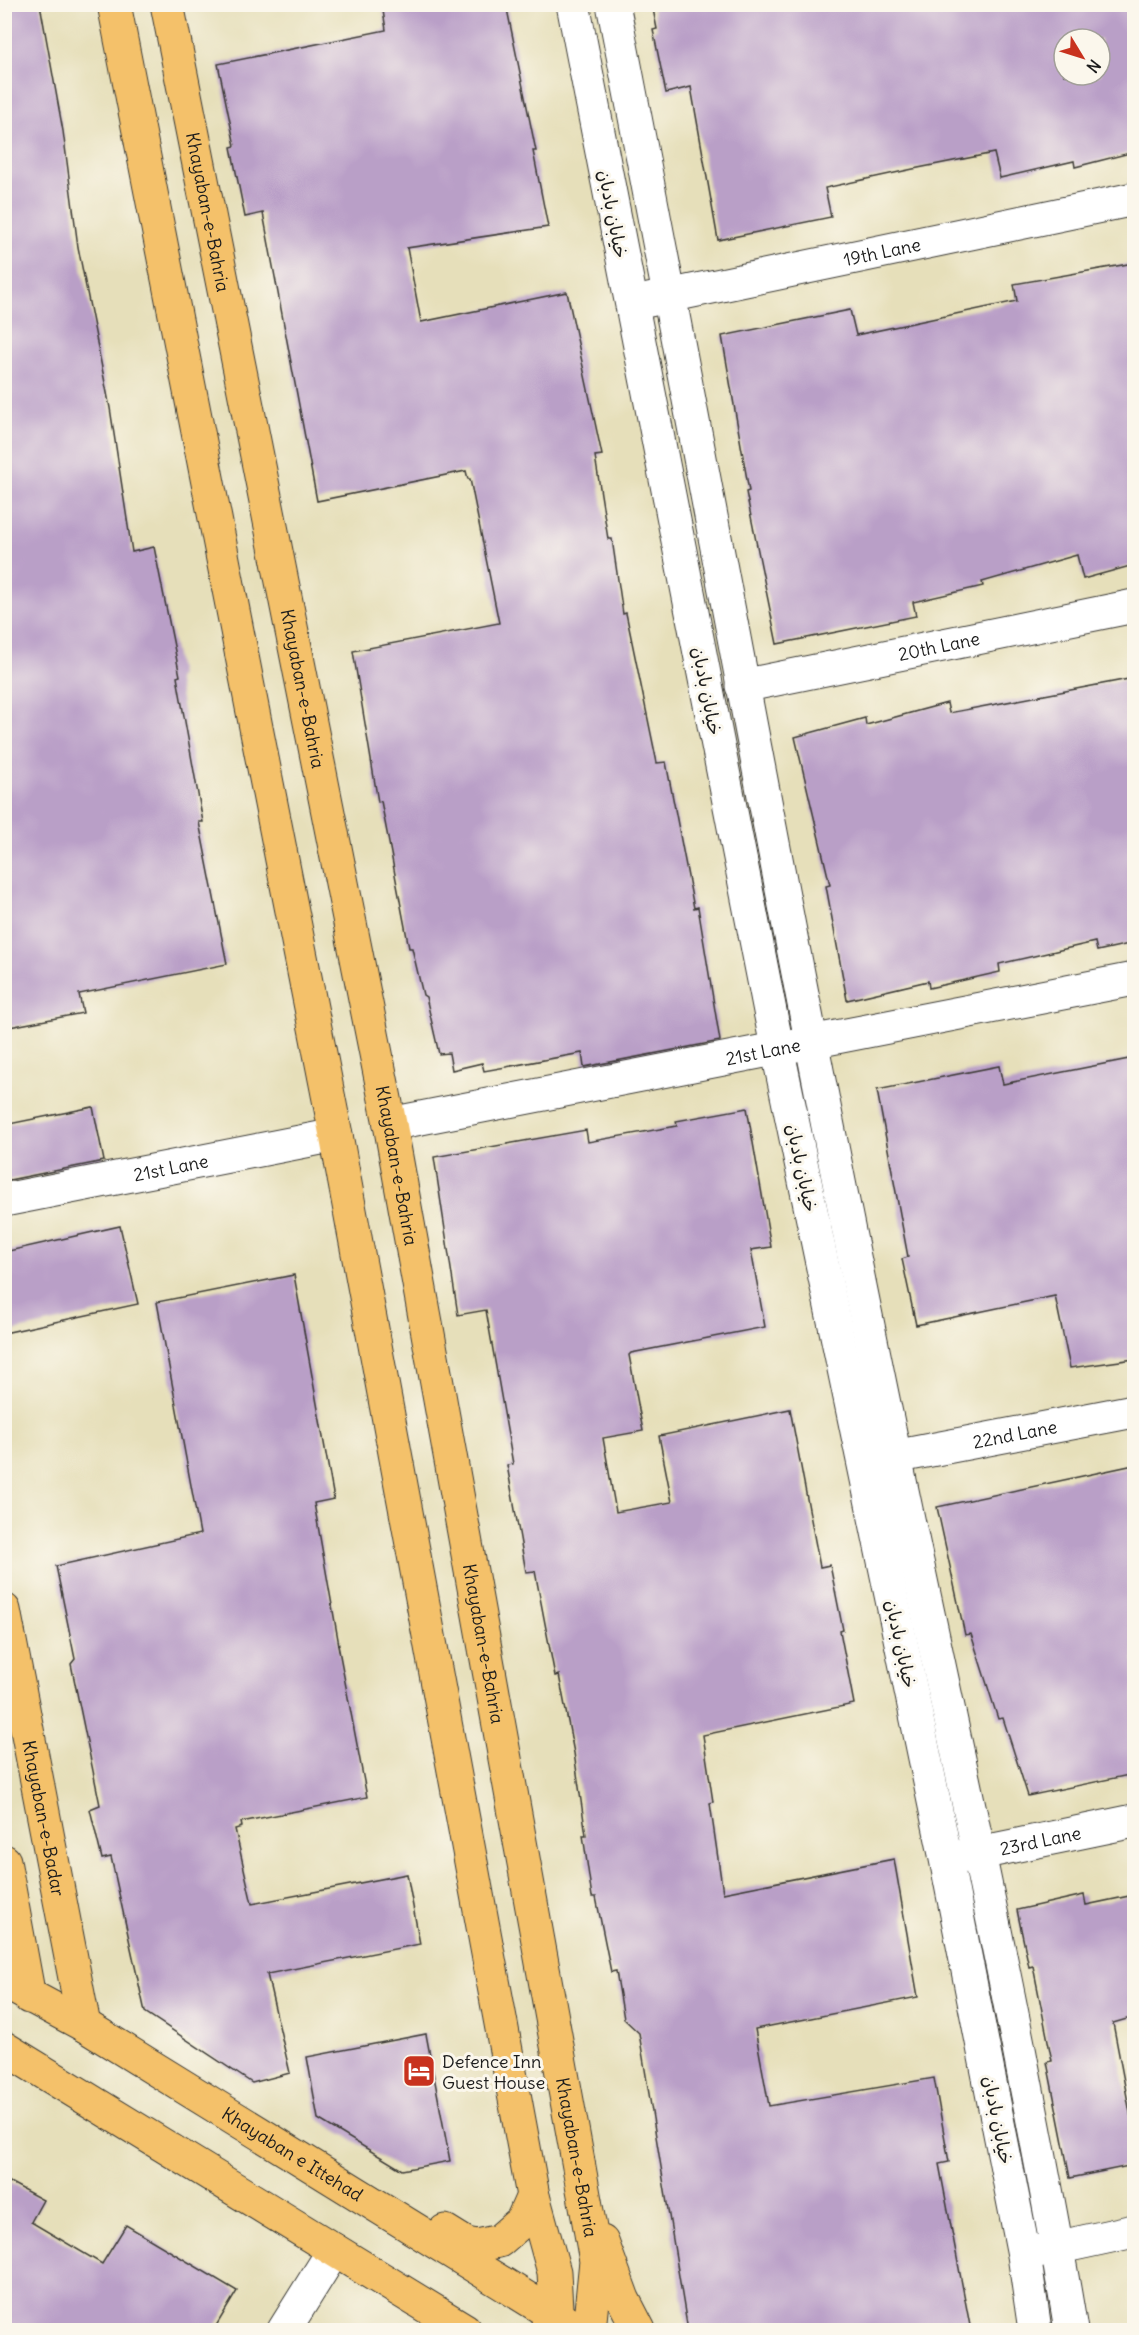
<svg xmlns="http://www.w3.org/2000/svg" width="1139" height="2335" viewBox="0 0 1139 2335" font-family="Delius,'Playpen Sans Arabic',sans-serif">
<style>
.building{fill:#b99fc7;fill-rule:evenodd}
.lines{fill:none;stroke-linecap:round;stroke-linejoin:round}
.minor-casing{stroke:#3a3934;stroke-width:35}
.major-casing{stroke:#3a3934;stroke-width:35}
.minor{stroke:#fff;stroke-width:33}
.major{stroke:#f4c16b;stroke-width:33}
.labels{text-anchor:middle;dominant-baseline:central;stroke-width:6;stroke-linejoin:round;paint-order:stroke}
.street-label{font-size:18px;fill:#1c1c1c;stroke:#fbf7ec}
.poi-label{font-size:18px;fill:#1c1c1c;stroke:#fbf7ec;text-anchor:start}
</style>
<rect width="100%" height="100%" fill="#fbf7ec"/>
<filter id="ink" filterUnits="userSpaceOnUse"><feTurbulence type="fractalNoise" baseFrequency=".0167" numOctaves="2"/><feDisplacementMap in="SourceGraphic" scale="12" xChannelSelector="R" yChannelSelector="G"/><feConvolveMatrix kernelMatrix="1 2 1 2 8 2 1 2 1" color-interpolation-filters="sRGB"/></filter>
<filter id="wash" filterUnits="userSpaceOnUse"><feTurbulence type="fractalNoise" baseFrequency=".008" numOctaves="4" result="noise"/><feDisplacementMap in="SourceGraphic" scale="24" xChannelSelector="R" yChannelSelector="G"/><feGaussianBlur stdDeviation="1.35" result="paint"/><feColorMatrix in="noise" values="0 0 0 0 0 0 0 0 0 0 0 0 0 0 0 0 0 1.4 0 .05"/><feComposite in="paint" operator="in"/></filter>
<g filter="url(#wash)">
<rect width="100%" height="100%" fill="#e6dfba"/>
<g id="blocks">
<!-- building -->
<g class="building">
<polygon points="4,4 40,4 63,131 78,247 110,408 132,552 154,547 180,676 177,677 203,822 199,822 227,964 79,994 83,1013 4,1028"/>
<polygon points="382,4 506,4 536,151 533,151 548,227 407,248 421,322 567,292 602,455 595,456 608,539 612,539 623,614 626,613 657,763 666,762 694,908 698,907 720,1041 584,1067 582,1053 484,1071 482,1063 452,1070 449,1053 439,1054 426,997 423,995 412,948 409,948 381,801 378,802 353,651 499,623 470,479 468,479 466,471 317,501 263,213 245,217 231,147 235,146 218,64 386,30"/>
<path d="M652,4H1134V152L1075,167L1074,161L1000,178L994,153L913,169L825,188L831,217L718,240L691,87L666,93L653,30L657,29ZM1064,39H1100V75H1064Z"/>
<polygon points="1134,263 1134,565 1083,579 1077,555 982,582 983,586 913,602 916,616 777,644 746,492 749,491 722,336 850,310 856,335 1017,301 1014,284"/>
<polygon points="1134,678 1134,943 1097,951 1095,942 999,964 1000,972 929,988 928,981 847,1000 826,886 830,885 795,737 865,718 866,725 947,703 949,713"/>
<polygon points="1134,1058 1134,1359 1070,1368 1055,1296 916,1325 902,1259 908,1257 877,1090 999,1066 1003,1084"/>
<polygon points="93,1107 104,1161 4,1181 4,1125"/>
<polygon points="747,1108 771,1247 751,1250 765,1327 631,1353 629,1355 643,1431 603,1438 616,1512 672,1502 659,1436 790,1409 820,1567 830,1565 843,1630 840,1631 854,1704 703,1735 713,1802 710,1803 723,1893 894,1859 918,1997 755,2029 769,2106 934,2078 949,2162 939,2164 971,2331 688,2331 639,2033 624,2019 616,1971 611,1972 596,1897 592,1897 583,1835 586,1835 574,1753 559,1675 555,1676 535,1571 526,1572 507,1465 513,1464 486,1310 458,1315 434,1157 586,1130 588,1142 677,1126 676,1121"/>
<polygon points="120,1226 138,1304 4,1333 4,1252"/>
<polygon points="294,1275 334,1499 314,1503 339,1645 338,1645 367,1797 241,1822 242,1827 235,1829 252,1904 407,1874 420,1944 267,1974 290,2073 252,2083 145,2012 111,1857 102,1859 90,1809 100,1805 71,1664 75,1659 56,1566 200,1534 157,1302"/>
<polygon points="1134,1465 1134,1774 1028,1796 1003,1718 998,1719 971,1634 965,1635 937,1507"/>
<polygon points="1084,1895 1086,1905 1134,1895 1134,2017 1113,2023 1134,2134 1134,2165 1070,2178 1047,2062 1052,2061 1033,1966 1029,1967 1017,1910"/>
<polygon points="426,2034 450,2161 402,2170 318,2119 307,2057"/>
<polygon points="4,2179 43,2200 31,2222 102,2264 126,2225 237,2291 213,2331 20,2331 4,2321"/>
</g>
</g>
</g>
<g filter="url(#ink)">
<use href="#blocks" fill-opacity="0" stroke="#3a3934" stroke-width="1.5"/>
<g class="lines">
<!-- minor casing -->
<g class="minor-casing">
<g id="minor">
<polyline points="573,4 777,1047 946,1859 1024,2255 1035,2330"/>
<path d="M613,4C701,453 781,902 873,1350C920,1583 973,1816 1019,2049C1037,2143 1056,2236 1071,2330"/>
<path id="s1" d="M649,300L1134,199"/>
<path id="s2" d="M742,686L1134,606"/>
<path id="s3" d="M390,1124L1134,979"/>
<path id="s4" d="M4,1200L336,1135"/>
<path id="s5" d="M894,1457L1134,1411"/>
<path id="s6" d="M960,1857L1134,1821"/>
<polyline points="1037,2252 1134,2231"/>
<polyline points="284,2330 334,2250"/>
</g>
</g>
<!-- major casing -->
<g class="major-casing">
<g id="major">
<polyline points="114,4 336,1135 533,2196 554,2272 556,2309 546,2330"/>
<path id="s7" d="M167,4L390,1124L596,2261L589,2330"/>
<path id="s8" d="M4,1610L84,2025"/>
<polyline points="4,1861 29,1997"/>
<path id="s9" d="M4,1982L84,2025L570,2325"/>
<polyline points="4,2048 465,2330"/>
<polyline points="445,2231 466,2244 477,2246 499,2241 522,2221 533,2196"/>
<polyline points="602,2242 623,2299 639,2330"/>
</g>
</g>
<!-- minor -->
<use href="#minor" class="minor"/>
<!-- major -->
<use href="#major" class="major"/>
</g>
</g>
<!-- icons -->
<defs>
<g id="hotel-square" transform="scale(1.725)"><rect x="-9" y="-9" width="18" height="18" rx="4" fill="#c8321e" stroke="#fbf7ec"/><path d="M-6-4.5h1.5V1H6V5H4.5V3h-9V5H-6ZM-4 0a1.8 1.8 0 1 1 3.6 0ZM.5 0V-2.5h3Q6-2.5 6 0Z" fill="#fff"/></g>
</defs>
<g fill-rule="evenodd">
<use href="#hotel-square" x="419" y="2071"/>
</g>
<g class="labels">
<!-- street labels -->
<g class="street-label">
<text stroke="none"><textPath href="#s7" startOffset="212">Khayaban-e-Bahria</textPath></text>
<text transform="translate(613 214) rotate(79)">خیابان بادبان</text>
<text stroke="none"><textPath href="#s1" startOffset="238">19th Lane</textPath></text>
<text stroke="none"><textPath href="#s2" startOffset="201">20th Lane</textPath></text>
<text stroke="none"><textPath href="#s7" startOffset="698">Khayaban-e-Bahria</textPath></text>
<text transform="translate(707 691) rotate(79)">خیابان بادبان</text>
<text stroke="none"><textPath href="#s3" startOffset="380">21st Lane</textPath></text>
<text stroke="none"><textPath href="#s7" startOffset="1184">Khayaban-e-Bahria</textPath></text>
<text stroke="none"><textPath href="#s4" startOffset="170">21st Lane</textPath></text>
<text transform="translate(802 1168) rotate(78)">خیابان بادبان</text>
<text stroke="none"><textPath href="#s5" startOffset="123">22nd Lane</textPath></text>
<text stroke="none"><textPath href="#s7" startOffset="1670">Khayaban-e-Bahria</textPath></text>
<text transform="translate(901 1644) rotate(78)">خیابان بادبان</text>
<text stroke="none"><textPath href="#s8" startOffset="212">Khayaban-e-Badar</textPath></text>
<text stroke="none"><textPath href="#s6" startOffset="82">23rd Lane</textPath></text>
<text transform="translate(998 2120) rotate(79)">خیابان بادبان</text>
<text stroke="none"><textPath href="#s9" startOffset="336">Khayaban e Ittehad</textPath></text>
<text stroke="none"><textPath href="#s7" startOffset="2192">Khayaban-e-Bahria</textPath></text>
</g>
<!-- poi labels -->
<g class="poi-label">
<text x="442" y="2061">Defence Inn<tspan x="442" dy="21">Guest House</tspan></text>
</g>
</g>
<!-- margin -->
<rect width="1139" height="2335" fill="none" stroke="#fbf7ec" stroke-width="24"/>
<!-- north arrow -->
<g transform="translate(1082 57) rotate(128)"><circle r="28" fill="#fbf7ec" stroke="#a29f99" stroke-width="1.5"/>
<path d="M0-4.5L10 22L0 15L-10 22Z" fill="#c8321e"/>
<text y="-9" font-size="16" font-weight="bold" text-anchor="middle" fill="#1c1c1c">N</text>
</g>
</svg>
